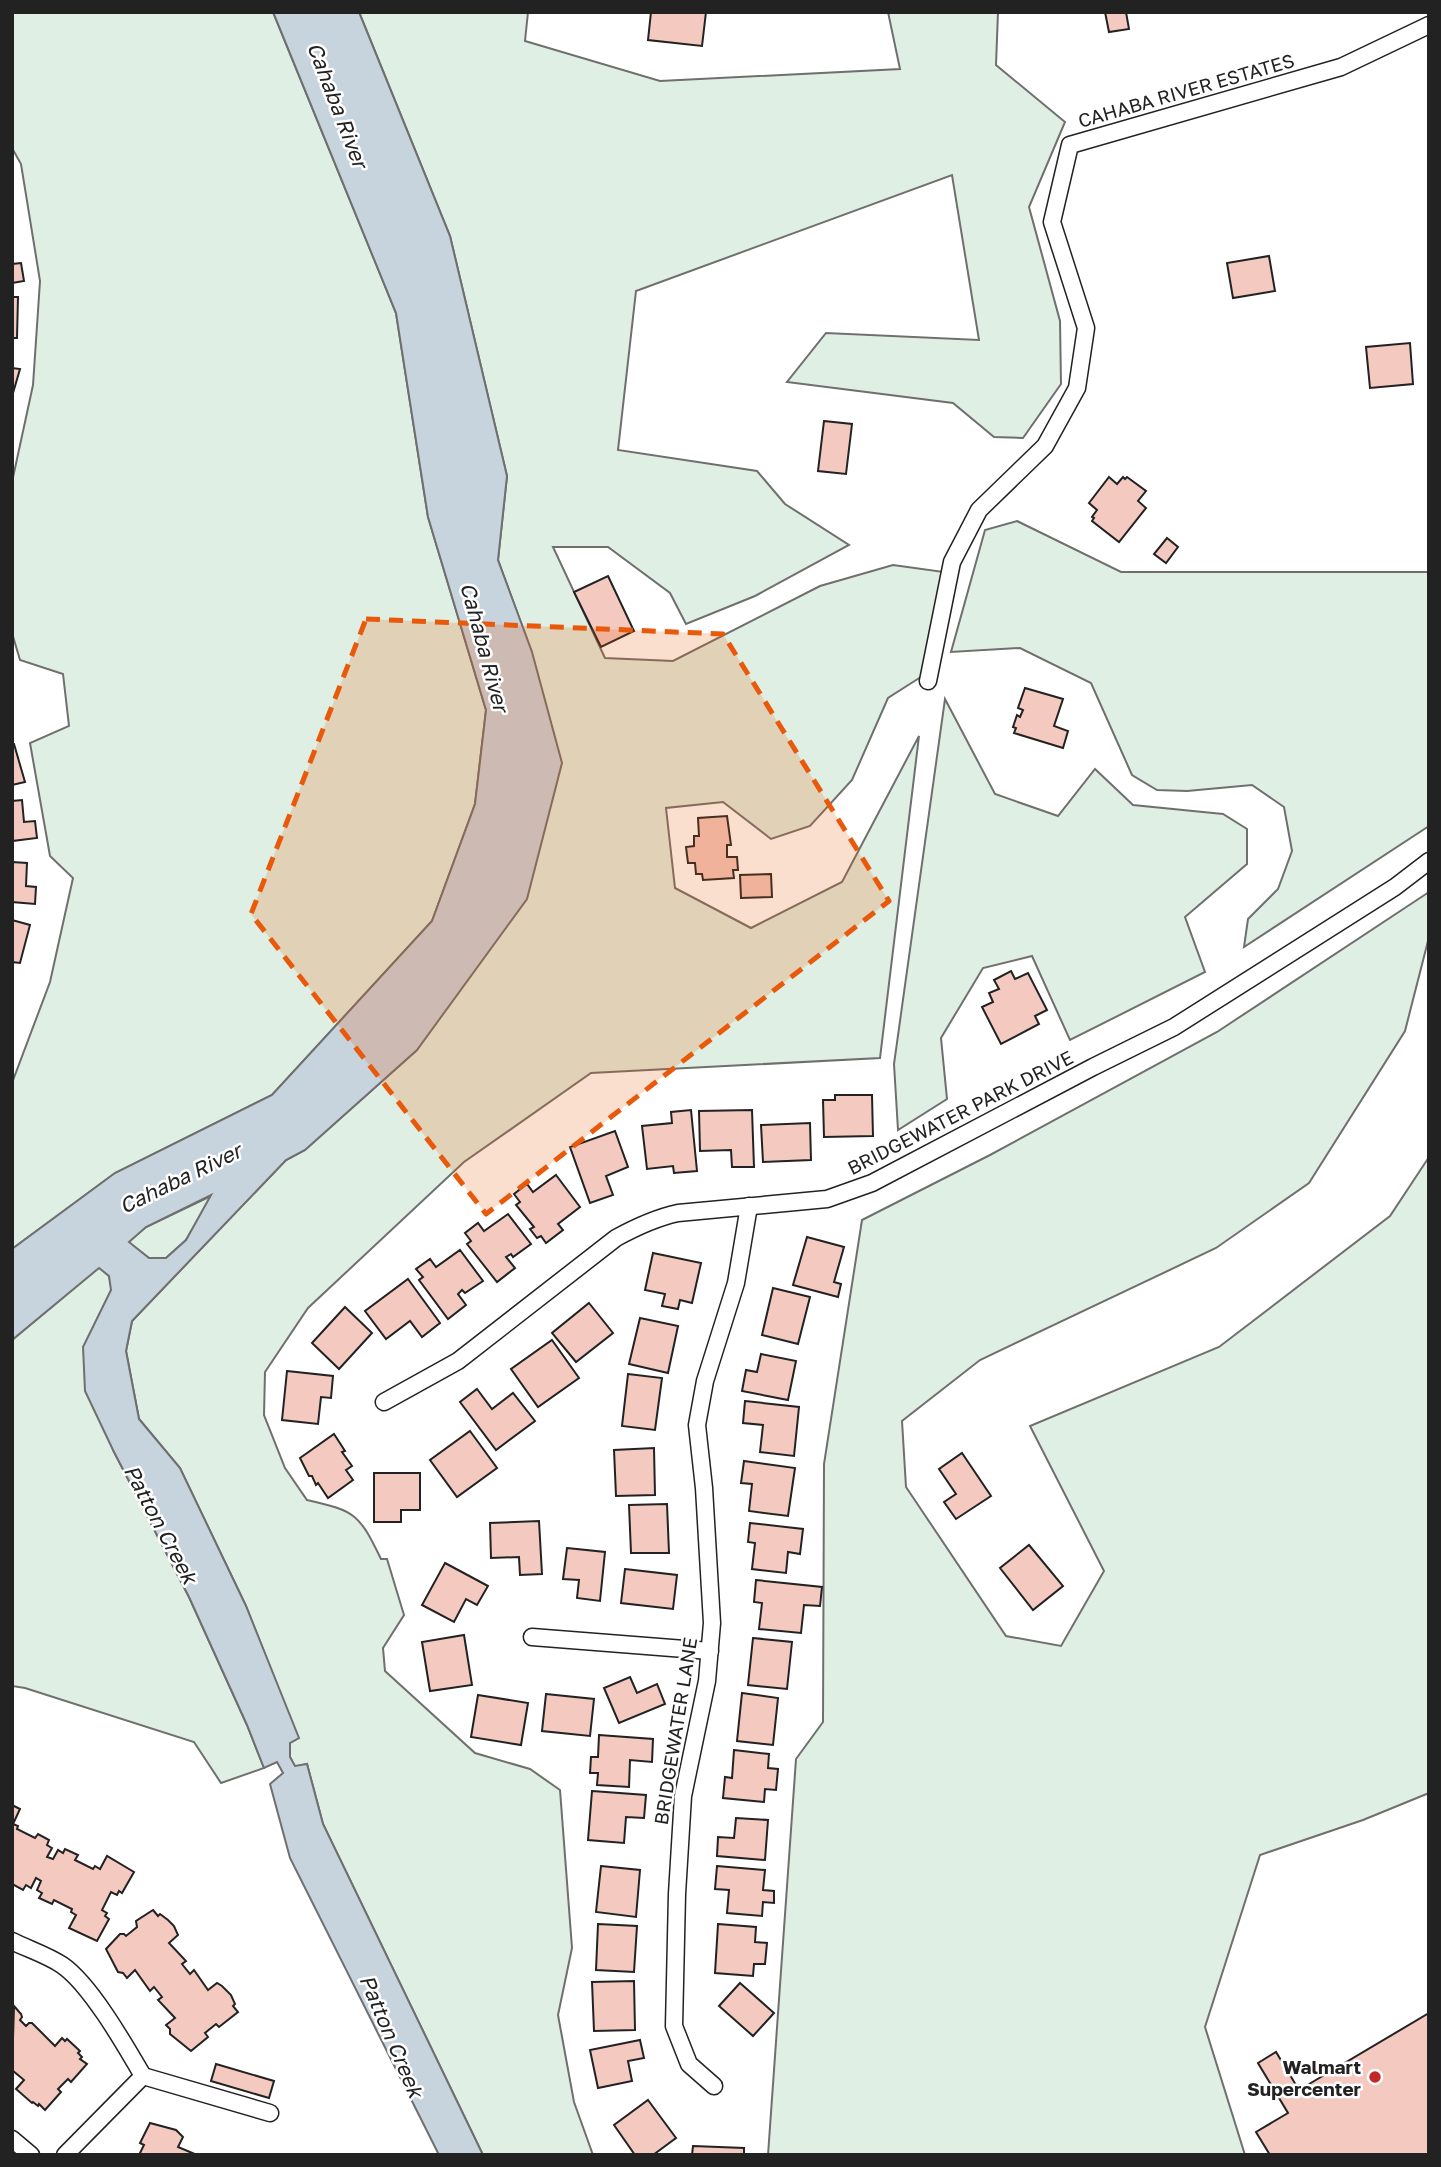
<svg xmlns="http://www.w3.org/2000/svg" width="1441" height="2167" viewBox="0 0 1441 2167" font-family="'Golos Text',sans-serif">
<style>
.green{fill:#e0efe3;stroke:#6f6f6f;stroke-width:2}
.water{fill:#c7d3dd;stroke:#6f6f6f;stroke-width:2;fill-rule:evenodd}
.building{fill:#f3c9c0;stroke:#222;stroke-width:2}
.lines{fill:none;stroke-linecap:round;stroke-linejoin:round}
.street-casing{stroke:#222;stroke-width:19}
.street{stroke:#fff;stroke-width:16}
.marked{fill:#e8590c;fill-opacity:0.2;stroke:#e8590c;stroke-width:5;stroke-dasharray:14 9;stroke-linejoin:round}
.poi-dot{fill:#c62828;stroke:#fff;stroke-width:2.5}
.labels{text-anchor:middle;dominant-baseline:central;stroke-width:5;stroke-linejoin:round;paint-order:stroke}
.street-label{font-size:19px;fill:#222;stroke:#fff}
.poi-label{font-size:19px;font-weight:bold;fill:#222;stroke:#fff;text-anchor:end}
.water-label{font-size:21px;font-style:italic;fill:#222;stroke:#fff}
</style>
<rect width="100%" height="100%" fill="#fff"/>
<!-- green -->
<g class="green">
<polygon points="12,12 273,12 396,313 428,517 486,710 475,804 432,921 272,1095 115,1173 12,1249 12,1083 50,982 73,878 50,856 30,743 69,726 63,674 20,660 12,633 12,482 33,385 40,281 21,164 12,148"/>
<path d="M359,12H528L525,41L660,81L900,69L888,12H998L996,65L1065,122L1029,207L1060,321L1061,384L1023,438L994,437L953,403L787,382L826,333L979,340L952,175L636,291L618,450L757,471L785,504L849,545L755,596L686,624L670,593L608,547H553L605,658L673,661L820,586L893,565L944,572L924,675L888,698L852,780L810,826L771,839L723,802L666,808L675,888L751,928L842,882L919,736L880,1058L591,1073L464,1162L308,1308L265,1372L264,1415L285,1468L307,1500C356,1511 359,1514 381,1559H387L404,1615L383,1648L385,1671L475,1753L530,1769L560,1790L572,1948L558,2015L574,2102L593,2155H483L323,1824L307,1764L295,1767L290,1757V1743L298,1738L246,1606L180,1468L139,1419L126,1351L132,1321L286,1160L305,1150L417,1050L532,653L498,560L507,476L450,236Z"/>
<polygon points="1017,521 1121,572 1429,572 1429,826 1244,947 1248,919 1278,889 1292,851 1284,807 1252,785 1187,791 1157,790 1132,775 1091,683 1020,648 951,652 985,530"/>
<polygon points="945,699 995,794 1058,816 1095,769 1133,805 1223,814 1247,829 1247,864 1185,917 1205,972 1070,1040 1032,956 983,968 941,1038 947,1099 898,1130 894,1064"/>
<polygon points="1429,892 1429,937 1405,1031 1309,1183 1216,1248 980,1360 902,1421 906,1487 1006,1636 1061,1646 1104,1571 1030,1426 1219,1347 1390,1216 1429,1157 1429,1793 1363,1820 1260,1855 1205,2027 1245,2155 768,2155 796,1759 823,1722 824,1464 862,1220 990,1155 1217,1032"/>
<polygon points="213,1195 186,1240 166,1258 149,1258 128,1242 146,1227"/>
<polygon points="99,1267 109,1276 112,1290 103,1310 113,1450 189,1597 247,1725 264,1768 221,1783 194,1742 25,1688 12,1686 12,1340"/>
</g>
<!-- water -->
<path class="water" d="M273,12H359L450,236L507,476L498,560L532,652L562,763L527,899L417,1050L305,1150L286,1160L132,1321L126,1351L139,1419L180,1468L246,1606L299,1738L290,1743V1757L295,1766L307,1764L323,1824L483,2155H439L290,1858L270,1784L283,1773L277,1762L264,1768L247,1725L189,1597L113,1450L85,1391L83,1347L111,1290L109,1276L99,1268L12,1340V1249L115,1173L272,1095L432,921L475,804L486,710L428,517L396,313ZM211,1195L186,1240L166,1258H149L129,1242L146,1227Z"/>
<!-- building -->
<g class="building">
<polygon points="651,12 706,12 702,46 648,40"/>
<polygon points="1105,12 1126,12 1129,29 1109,32"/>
<polygon points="1269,256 1275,291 1233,298 1227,263"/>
<polygon points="21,263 24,281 12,283 12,264"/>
<polygon points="12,297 18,297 17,338 12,338"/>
<polygon points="1410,343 1413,384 1370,388 1366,347"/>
<polygon points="12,368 20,369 13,393 12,393"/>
<polygon points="824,421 852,424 846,474 818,471"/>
<polygon points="1109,477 1117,484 1123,477 1125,479 1127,477 1146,491 1138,501 1146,508 1119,542 1092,521 1094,518 1092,517 1097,510 1089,503"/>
<polygon points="1167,538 1178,547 1166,563 1154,554"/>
<polygon points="608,576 634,631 601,647 574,592"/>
<polygon points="1025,688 1063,699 1054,726 1068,731 1063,748 1014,733 1016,728 1013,727 1017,715 1020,717 1023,710 1018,708"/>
<polygon points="12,744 14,744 25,782 12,785"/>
<polygon points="22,800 24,822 35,821 37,838 12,841 12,801"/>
<polygon points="727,816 731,845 727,845 727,857 737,857 738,870 733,870 734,878 703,880 702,874 696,874 695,863 688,863 686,847 694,846 694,836 699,836 698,818"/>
<polygon points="12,862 27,863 26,886 36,887 35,904 12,902"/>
<polygon points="771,874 772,897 741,898 740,875"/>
<polygon points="12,920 30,925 20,963 12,962"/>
<polygon points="1011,971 1015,979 1028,973 1047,1010 1035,1016 1039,1024 1001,1044 982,1007 993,1002 989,993 999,989 994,980"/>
<polygon points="835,1095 872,1095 873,1136 824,1137 823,1100 835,1100"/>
<polygon points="691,1110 697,1171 674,1173 673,1166 647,1169 642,1126 672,1123 671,1112"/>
<polygon points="752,1110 754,1167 732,1167 731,1150 700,1151 699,1111"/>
<polygon points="810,1123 811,1160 763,1162 761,1125"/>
<polygon points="615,1131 628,1167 606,1176 613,1195 590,1203 570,1147"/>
<polygon points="556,1175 580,1207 558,1224 563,1230 546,1243 541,1236 537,1238 530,1229 534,1227 516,1205 520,1202 514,1194 527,1184 533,1192"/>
<polygon points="508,1214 531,1244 513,1257 511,1254 506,1257 515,1268 497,1282 467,1244 471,1241 465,1233 478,1223 484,1231"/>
<polygon points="807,1237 844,1247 834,1282 841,1284 838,1297 793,1285"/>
<polygon points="460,1250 483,1281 465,1293 462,1290 458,1294 466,1305 448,1319 419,1280 423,1277 416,1269 430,1259 436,1267"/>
<polygon points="653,1253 701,1263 692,1303 680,1300 678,1309 662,1306 665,1294 645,1290"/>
<polygon points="408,1279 440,1323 422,1337 410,1321 386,1339 365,1311"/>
<polygon points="773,1288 810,1297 798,1344 762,1335"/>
<polygon points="589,1303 613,1333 576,1362 552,1333"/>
<polygon points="345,1307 372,1333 339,1369 312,1343"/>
<polygon points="640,1318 678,1326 668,1373 629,1364"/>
<polygon points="552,1340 579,1378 538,1407 511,1369"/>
<polygon points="761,1354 796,1361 788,1400 742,1391 746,1370 757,1372"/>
<polygon points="287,1371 333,1376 331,1398 321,1397 318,1424 282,1420"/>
<polygon points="628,1374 662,1378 655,1430 622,1426"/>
<polygon points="477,1389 492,1409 513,1393 535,1421 496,1450 460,1402"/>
<polygon points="745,1401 799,1407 794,1456 760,1452 763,1425 743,1423"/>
<polygon points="470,1431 497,1468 457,1497 430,1460"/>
<polygon points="334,1434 345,1451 342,1452 352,1466 346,1470 353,1480 328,1498 318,1483 316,1485 312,1476 309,1476 300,1458"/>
<polygon points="654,1448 655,1495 616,1496 614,1450"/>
<polygon points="962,1453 991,1496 956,1519 944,1502 956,1494 939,1469"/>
<polygon points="744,1461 795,1468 788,1516 749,1511 752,1484 741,1483"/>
<polygon points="374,1473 420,1473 420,1510 401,1510 401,1522 374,1522"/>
<polygon points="667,1504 669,1553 631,1553 629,1505"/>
<polygon points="539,1521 542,1574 520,1575 519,1557 491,1558 490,1523"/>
<polygon points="750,1523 803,1529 800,1554 788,1552 786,1573 752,1569 755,1543 748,1542"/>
<polygon points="1029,1545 1063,1586 1033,1610 1000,1568"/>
<polygon points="567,1548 605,1552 600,1601 577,1598 579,1580 563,1579"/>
<polygon points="445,1563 488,1586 477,1605 466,1599 454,1622 422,1605"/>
<polygon points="625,1569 677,1575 673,1609 621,1603"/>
<polygon points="756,1580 822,1587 820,1606 804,1605 801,1633 759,1629 762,1603 754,1602"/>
<polygon points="464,1635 472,1685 430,1691 422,1642"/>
<polygon points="753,1638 792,1642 787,1689 748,1685"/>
<polygon points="630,1677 637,1693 657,1684 665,1704 619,1723 604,1688"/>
<polygon points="742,1693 778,1698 773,1745 737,1741"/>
<polygon points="546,1694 594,1699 590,1736 542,1731"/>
<polygon points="478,1695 528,1703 521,1745 471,1737"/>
<polygon points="599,1735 653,1739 652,1762 630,1760 629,1787 597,1785 598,1773 590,1773 591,1757 598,1757"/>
<polygon points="734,1750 769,1754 768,1768 778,1769 776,1790 765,1789 764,1802 723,1798 725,1777 732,1778"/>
<polygon points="592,1791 646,1795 644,1818 626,1817 624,1843 588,1840"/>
<polygon points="12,1805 20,1809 13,1824 18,1826 17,1829 35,1838 38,1834 49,1840 47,1845 52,1848 47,1857 53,1859 58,1850 63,1853 65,1849 78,1855 75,1860 93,1869 95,1866 100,1869 107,1856 134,1872 122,1893 119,1891 117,1895 111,1892 102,1910 107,1913 105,1916 109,1919 97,1941 69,1928 76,1915 71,1912 72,1909 54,1900 52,1904 39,1898 42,1893 37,1890 41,1881 36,1878 31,1888 26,1885 23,1890 12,1884"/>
<polygon points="736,1818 768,1820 765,1860 717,1856 718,1837 734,1838"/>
<polygon points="601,1866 640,1870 636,1917 596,1912"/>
<polygon points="717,1866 765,1870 763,1890 774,1891 774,1903 763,1902 762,1916 727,1913 729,1890 715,1889"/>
<polygon points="153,1910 158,1916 160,1914 168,1920 174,1926 178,1935 169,1943 186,1961 182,1964 190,1974 194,1970 208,1990 217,1983 222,1986 231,1995 235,2004 233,2006 238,2012 219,2027 216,2024 205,2033 208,2037 191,2051 170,2034 170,2029 166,2025 175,2018 158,2000 162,1997 154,1987 150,1991 135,1970 127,1978 123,1973 118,1972 106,1949 120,1934 124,1934 126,1936 137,1927 136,1921"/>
<polygon points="598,1924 637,1926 634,1972 596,1970"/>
<polygon points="718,1924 756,1927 755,1942 767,1943 765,1964 754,1964 753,1976 715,1973"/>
<polygon points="634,1981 635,2030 594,2031 592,1982"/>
<polygon points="740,1983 774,2013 753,2036 719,2006"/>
<polygon points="14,2006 21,2014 22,2017 20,2020 26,2026 29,2023 32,2023 55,2046 62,2038 65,2041 67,2039 80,2051 78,2053 82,2057 80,2059 87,2064 71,2082 68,2079 58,2089 61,2092 45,2110 39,2104 38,2106 33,2102 32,2103 16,2089 24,2080 12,2070"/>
<polygon points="1429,2013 1429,2155 1270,2155 1256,2132 1288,2113 1258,2063 1276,2052 1299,2090"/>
<polygon points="640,2040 644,2058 628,2061 632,2081 598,2088 590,2050"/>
<polygon points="216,2064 274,2081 269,2098 211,2081"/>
<polygon points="648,2100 676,2138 653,2155 635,2155 614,2125"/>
<polygon points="150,2123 176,2130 183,2137 178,2147 197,2155 139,2155 144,2145 140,2143"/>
<polygon points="693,2146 744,2148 744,2155 692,2155"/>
</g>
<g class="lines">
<!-- street casing -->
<g class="street-casing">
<g id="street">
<polyline points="928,681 952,562 979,510 1045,446 1077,388 1086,328 1052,222 1070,145 1341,67 1429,25"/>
<path d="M384,1402L458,1361L616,1238C636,1227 655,1218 678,1213L827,1199L872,1183L1093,1067L1174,1027L1395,887L1429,861"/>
<polyline points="532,1637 710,1651"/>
<path d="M12,1941C28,1949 47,1955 62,1965C90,1984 125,2045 143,2076L65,2155"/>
<polyline points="143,2076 270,2113"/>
<polyline points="714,2086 689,2064 674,2026 677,1894 683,1796 707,1681 712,1623 704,1488 697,1425 705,1381 736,1283 749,1206"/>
<polyline points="12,2139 31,2155"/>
</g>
</g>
<!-- street -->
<use href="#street" class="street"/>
</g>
<!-- marked area -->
<path class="marked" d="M366,619L723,634L889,901L486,1214L251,914Z"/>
<!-- markers -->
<circle class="poi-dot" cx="1375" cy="2077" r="7"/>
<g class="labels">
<!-- street labels -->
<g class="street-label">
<text transform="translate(1186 90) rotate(-16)">CAHABA RIVER ESTATES</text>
<text transform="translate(960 1112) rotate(-27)">BRIDGEWATER PARK DRIVE</text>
<text transform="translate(675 1731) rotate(-81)">BRIDGEWATER LANE</text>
</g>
<!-- poi labels -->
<g class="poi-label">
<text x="1361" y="2066">Walmart<tspan x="1361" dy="22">Supercenter</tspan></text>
</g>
<!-- water labels -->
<g class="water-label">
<text transform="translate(338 105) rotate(69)">Cahaba River</text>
<text transform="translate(485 647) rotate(75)">Cahaba River</text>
<text transform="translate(180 1178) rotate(-26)">Cahaba River</text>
<text transform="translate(161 1524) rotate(62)">Patton Creek</text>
<text transform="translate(392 2036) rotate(67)">Patton Creek</text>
</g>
</g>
<!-- border -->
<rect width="1441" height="2167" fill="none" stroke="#222222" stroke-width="28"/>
</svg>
